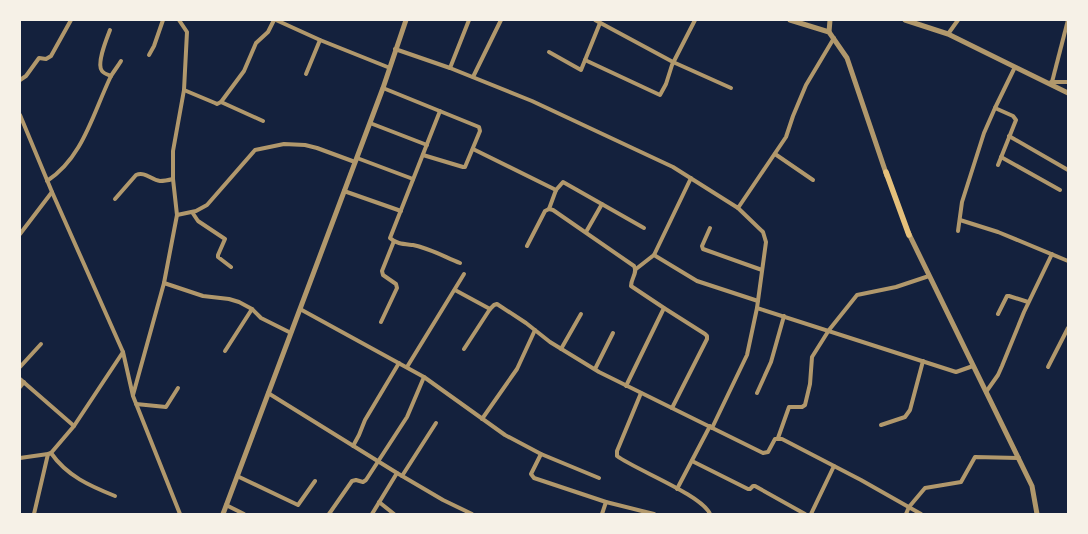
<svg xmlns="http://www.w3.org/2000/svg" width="1088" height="534" viewBox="0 0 1088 534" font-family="Ubuntu,sans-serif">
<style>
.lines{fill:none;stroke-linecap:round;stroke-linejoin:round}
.minor{stroke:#b1986c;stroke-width:4}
.tertiary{stroke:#b1986c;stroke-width:5}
.secondary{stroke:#e5c07b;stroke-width:5.5}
</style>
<rect width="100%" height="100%" fill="#14213d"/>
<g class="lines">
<!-- minor -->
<g class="minor">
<polyline points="276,20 320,40 390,68"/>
<polyline points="595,20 673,62 731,88"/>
<path d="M110,30C107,38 96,64 102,71C104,74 109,75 111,76"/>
<polyline points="948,34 958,20"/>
<polyline points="395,49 450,68 532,101 673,167 738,208 786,137 793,116 806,85 834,38"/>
<polyline points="549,52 581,70 600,23"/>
<polyline points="149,55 154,46 163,20"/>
<polyline points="585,60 660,95 666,84 672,65 695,20"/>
<polyline points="450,68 469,20"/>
<polyline points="306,74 320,40"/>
<polyline points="473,77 501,20"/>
<polyline points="20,80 26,76 39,58 46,59 51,56 71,20"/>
<polyline points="1051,82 1068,82"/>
<polyline points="1052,82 1068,20"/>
<polyline points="383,88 479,127 480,131 465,167 463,167 423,155"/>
<polyline points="184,90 215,103 217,104 221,102 244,71 256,43 268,32 274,20"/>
<polyline points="221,102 263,121"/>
<polyline points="995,108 1013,116 1016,120 998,165"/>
<path d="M440,111L390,238C396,244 404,244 413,245C429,248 445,257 460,263"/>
<polyline points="20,115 52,192 123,352 133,396 180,514"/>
<polyline points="370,123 427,145"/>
<polyline points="1009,136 1068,170"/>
<polyline points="473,149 556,190"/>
<polyline points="775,154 813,180"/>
<polyline points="1001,157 1060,190"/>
<polyline points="357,158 413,179"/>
<path d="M47,181C83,158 93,113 111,76C114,71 118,66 121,61"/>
<polyline points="344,191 401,211"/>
<path d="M115,199L136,175C145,171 151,180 160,181C165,181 169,180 173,179"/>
<polyline points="738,208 763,232 766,242 757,308 956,372 973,366"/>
<polyline points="549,209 556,190 563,182 644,228"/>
<polyline points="192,212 198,221 225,239 218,255 218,257 231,267"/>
<polyline points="177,215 196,211 207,205 255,150 284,144 305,145 317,148 355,162"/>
<polyline points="960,220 998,232 1068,261"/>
<polyline points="710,228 702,246 703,249 762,270"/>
<polyline points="958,231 962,202 984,133 995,108 1015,67"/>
<polyline points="586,232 602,204"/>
<polyline points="20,234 52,192"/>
<path d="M527,246L545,211L549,209L553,210L634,266C638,273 631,278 631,286L664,308L705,334L707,336V339L672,408"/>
<polyline points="654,255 691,178"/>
<polyline points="636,269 654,255 697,281 758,301"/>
<polyline points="164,283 203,296 229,299 239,302 252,309 261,318 291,333"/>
<polyline points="455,290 490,309"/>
<polyline points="300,309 424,377 505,435 541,454 599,478"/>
<polyline points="998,314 1007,296 1009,296 1028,302"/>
<polyline points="381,322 397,288 396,284 383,275 382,271 394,241"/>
<polyline points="464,349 490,309 494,305 497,304 526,323 550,342 599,372 763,453 768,452 775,439 782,439 861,480 921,514"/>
<polyline points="561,349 581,314"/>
<polyline points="225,351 252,309"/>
<polyline points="20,367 41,344"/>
<polyline points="407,367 464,274"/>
<polyline points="1048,367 1068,328"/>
<polyline points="595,369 613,333"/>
<polyline points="20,379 74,426"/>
<polyline points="626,386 664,308"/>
<polyline points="20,387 24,382"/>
<polyline points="986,392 998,375 1002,366 1024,312 1052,254"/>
<polyline points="268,393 397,473 443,500 472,514"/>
<path d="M641,393L617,451V456C636,470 702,495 710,514"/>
<polyline points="757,393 771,362 784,316"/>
<polyline points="133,395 164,283 177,215 173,179 173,151 184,90 187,32 179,20"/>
<polyline points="136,404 166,407 178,388"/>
<polyline points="482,419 517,369 535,330"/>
<polyline points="881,425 905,417 910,410 923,361"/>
<polyline points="712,428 747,355 757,308"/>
<polyline points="778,438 789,407 802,407 805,405 810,384 812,357 829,330 857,295 896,287 929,276"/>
<polyline points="353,446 359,435 365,420 399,363"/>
<path d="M51,453C67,476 90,486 115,496"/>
<polyline points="541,454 531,474 534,478 606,502 654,514"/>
<polyline points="20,458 48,454 51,453 74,426 123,352"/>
<polyline points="692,461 748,489 750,489 753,486 755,486 805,514"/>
<polyline points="237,476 298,505 315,481"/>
<polyline points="402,476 436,423"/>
<polyline points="677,489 710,426"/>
<polyline points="379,502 394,514"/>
<polyline points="226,505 244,514"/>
<polyline points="34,514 48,454"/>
<polyline points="329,514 352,481 356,480 363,482 366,480 407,417 424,377"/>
<polyline points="372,514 397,473"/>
<polyline points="602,514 606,502"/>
<polyline points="811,514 834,466"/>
<polyline points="906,514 909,507 925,488 961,482 975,457 1019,458"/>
</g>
<!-- tertiary -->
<g class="tertiary">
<polyline points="790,20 829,32 847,58 887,176"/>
<polyline points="905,20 948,34 1068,93"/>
<polyline points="829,32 830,20"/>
<polyline points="908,232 1032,486 1037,514"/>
<polyline points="223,514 383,88 406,20"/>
</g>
<!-- secondary -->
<polyline class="secondary" points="886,172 909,235"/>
</g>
<!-- border -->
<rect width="1088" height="534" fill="none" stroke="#f6f1e7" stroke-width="42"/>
</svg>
